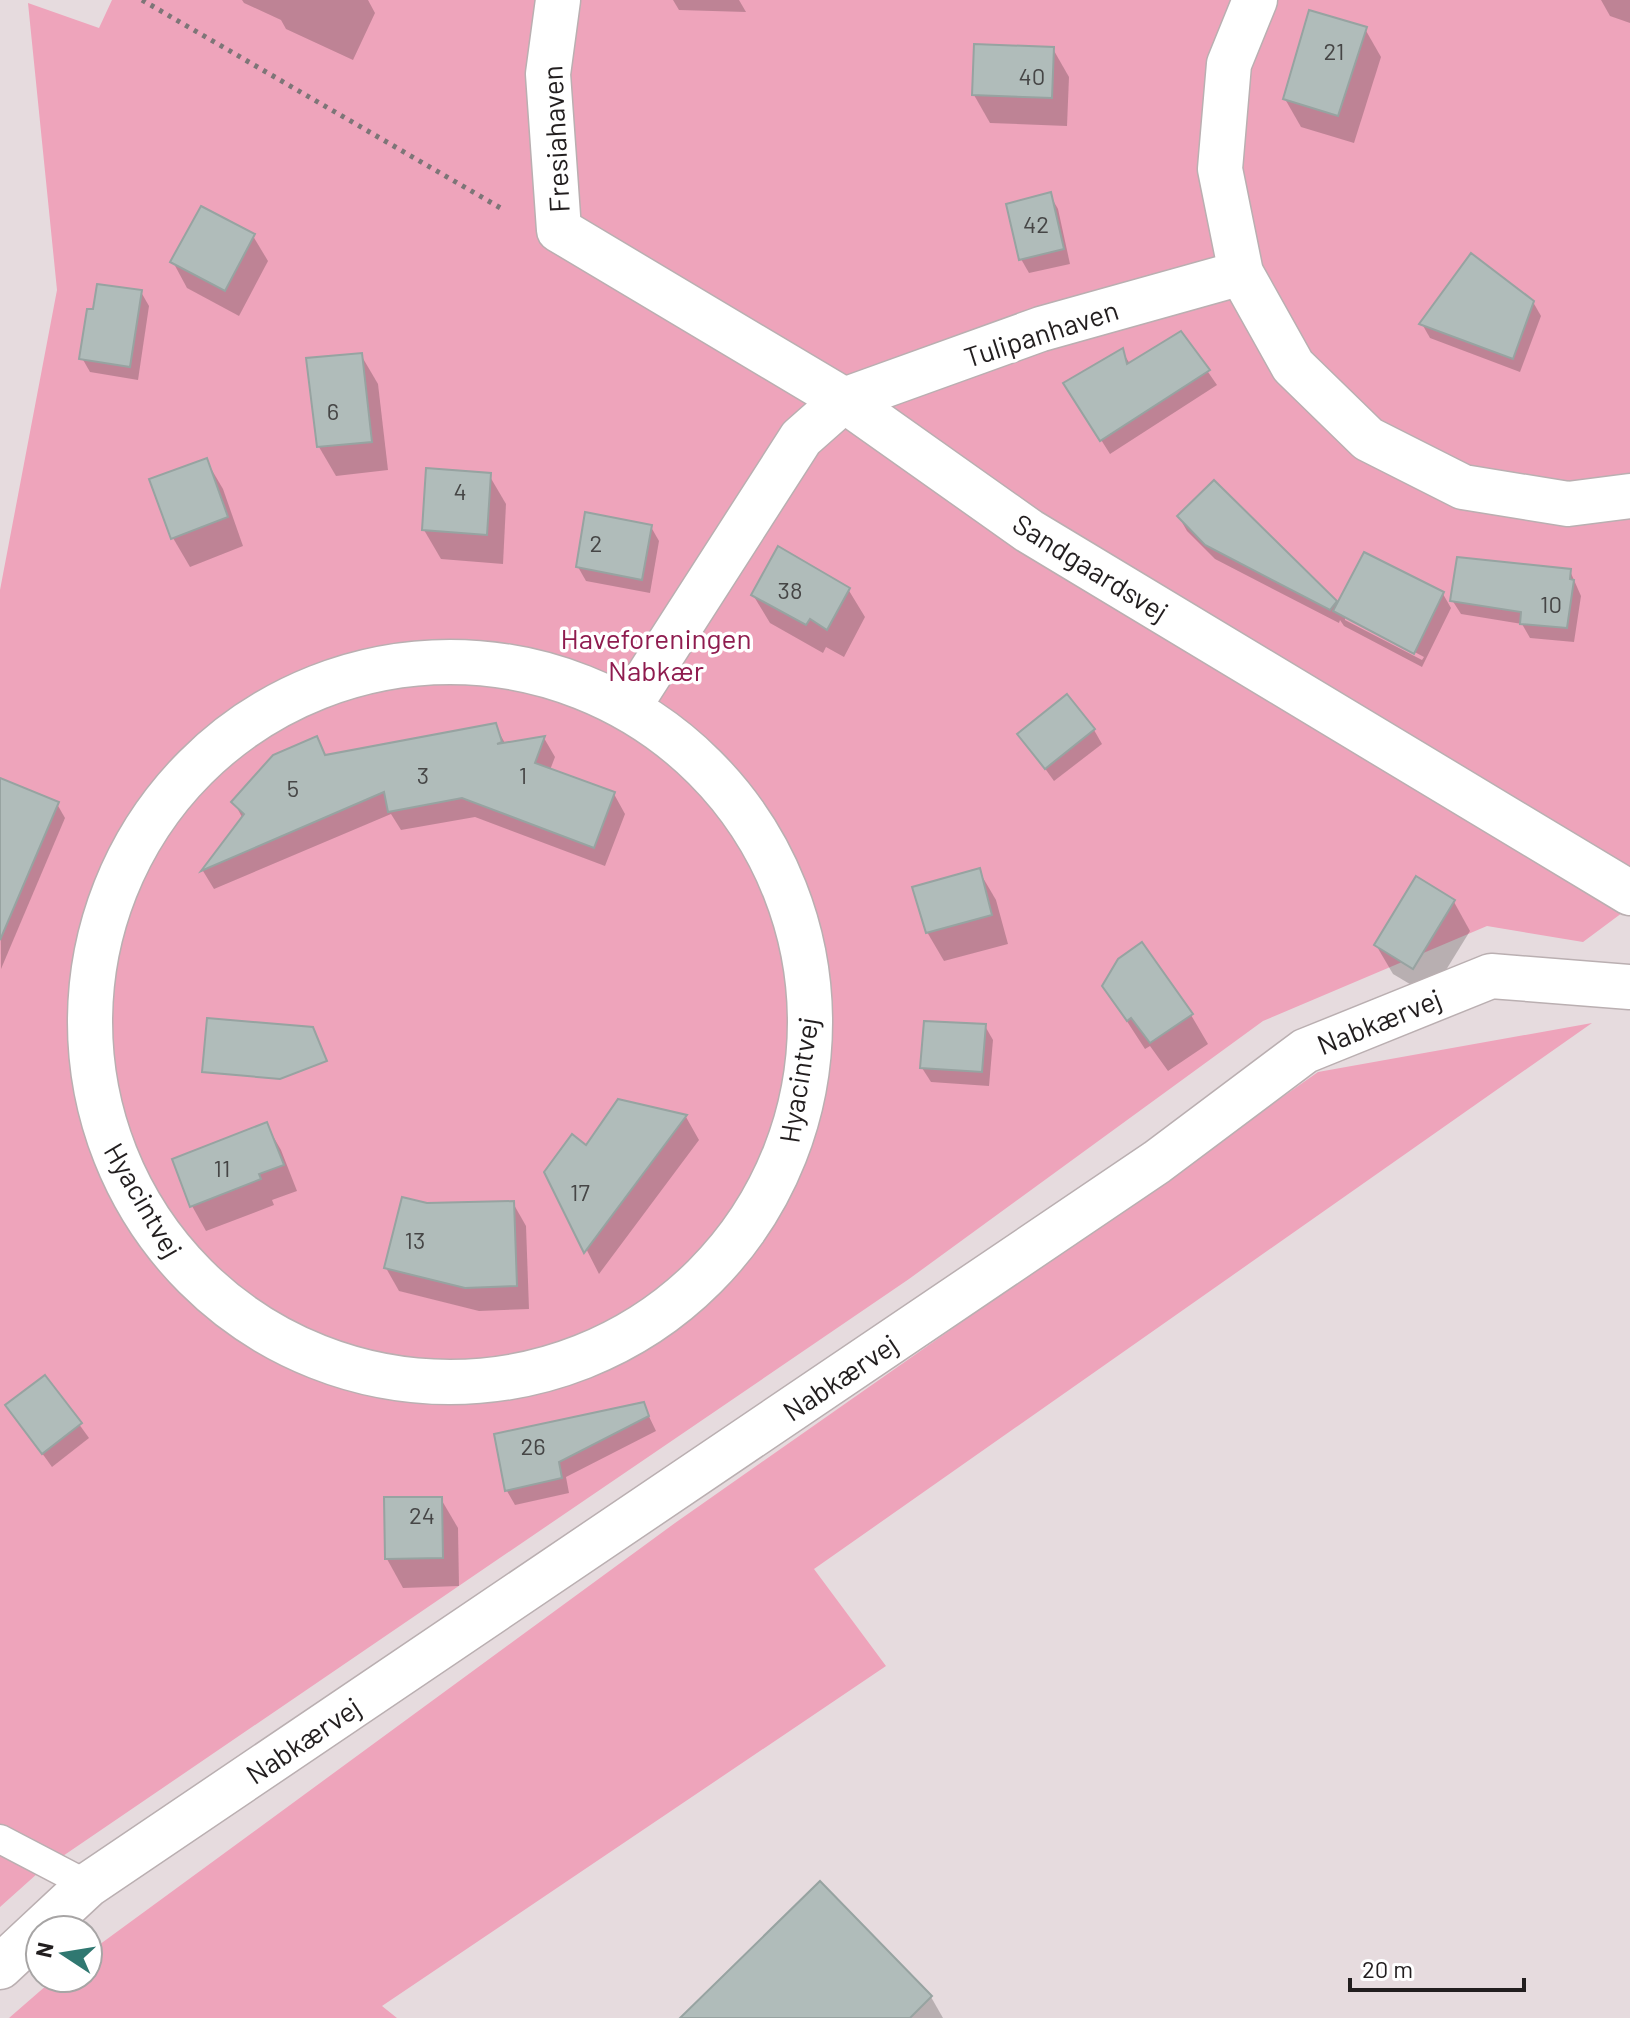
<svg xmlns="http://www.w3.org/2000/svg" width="1630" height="2018" viewBox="0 0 1630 2018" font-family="Barlow,sans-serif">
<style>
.green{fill:#eea4bb}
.shadow{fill:#0003;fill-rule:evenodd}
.building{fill:#b0bcba;stroke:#97a3a1;stroke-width:2}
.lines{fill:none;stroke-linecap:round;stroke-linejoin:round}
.lane-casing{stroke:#baafb1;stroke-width:31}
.street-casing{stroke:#baafb1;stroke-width:47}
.path{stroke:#7d7577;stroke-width:5;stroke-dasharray:4 6;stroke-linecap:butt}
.lane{stroke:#fff;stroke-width:28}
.street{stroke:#fff;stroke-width:44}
.labels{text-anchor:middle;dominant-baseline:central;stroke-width:7;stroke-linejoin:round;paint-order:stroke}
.number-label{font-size:24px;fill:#464646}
.street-label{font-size:28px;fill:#221e1f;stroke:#fff}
.park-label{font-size:28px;fill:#8f1c4f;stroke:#fff}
</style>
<rect width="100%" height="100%" fill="#e6dbde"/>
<!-- green -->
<g class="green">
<polygon points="112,0 1630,0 1630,907 1583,942 1487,926 1263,1021 909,1279 38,1873 0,1907 0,590 57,290 28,3 99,28"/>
<polygon points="1592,1023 814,1569 886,1666 382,2006 397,2018 9,2018 55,1978 88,1978 88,1953 675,1523 1318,1072"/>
</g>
<!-- shadow -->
<g class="shadow">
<polygon points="242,0 368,0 375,13 353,60 286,29 281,20 244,3"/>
<polygon points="673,0 739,0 746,12 679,10"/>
<polygon points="1601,0 1630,0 1630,23 1610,16"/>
<polygon points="1365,29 1381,57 1354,143 1301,127 1285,99"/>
<polygon points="1053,49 1069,77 1067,126 990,123 974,95"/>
<polygon points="1050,195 1058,209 1070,264 1029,273 1021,259"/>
<polygon points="253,236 268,261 239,316 187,288 173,262"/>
<polygon points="141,292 149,306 138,380 90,372 82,358 95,312"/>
<polygon points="1533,302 1541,316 1520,372 1430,338 1422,324"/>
<polygon points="1181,333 1217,385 1110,454 1074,397 1122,351 1130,364"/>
<polygon points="361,355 378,384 388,470 336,476 319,447"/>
<polygon points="206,460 223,489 243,546 190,567 173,538"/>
<polygon points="489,475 506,504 503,564 441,559 424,530"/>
<path d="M1179,517L1335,602L1338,607L1443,594L1451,608L1422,667L1344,626L1340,620L1339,623L1215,559L1187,531ZM1345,615L1424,657L1422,660L1345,620Z"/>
<polygon points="651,527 659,541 650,593 586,581 578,567"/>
<polygon points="1570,571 1581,596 1574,642 1530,638 1522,624 1461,614 1452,600"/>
<polygon points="848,589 865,617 844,657 826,647 823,653 770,623 753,595"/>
<polygon points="495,725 506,745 544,738 555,757 550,770 614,794 625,814 605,866 475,817 401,830 391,814 214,889 203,871 243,819 234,802 316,738 327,757"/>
<polygon points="1094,730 1102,744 1054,781 1020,734"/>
<polygon points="57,804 65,818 1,969 0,813"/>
<polygon points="979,871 996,900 1008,944 944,961 927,932"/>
<polygon points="1454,902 1470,931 1430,996 1393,974 1376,945"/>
<polygon points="1104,986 1191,1015 1208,1044 1168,1071 1150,1046 1145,1049"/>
<polygon points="985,1026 993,1040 989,1086 931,1082 922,1068"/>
<polygon points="619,1102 686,1117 699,1140 599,1274 547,1172 587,1148"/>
<polygon points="266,1124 281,1150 297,1191 272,1200 274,1205 206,1231 192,1206"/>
<polygon points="513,1203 526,1226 529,1309 479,1311 399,1291 386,1268 426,1205"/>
<polygon points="45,1377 89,1438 52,1467 8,1406"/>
<polygon points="643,1404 656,1431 566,1477 569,1493 515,1505 507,1491 496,1436"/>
<polygon points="441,1499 458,1528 459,1586 403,1588 387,1559"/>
<polygon points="820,1884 931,1997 943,2018 683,2018"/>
</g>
<!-- building -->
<g class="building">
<polygon points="1309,10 1367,27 1338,116 1283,99"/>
<polygon points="974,44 1054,47 1052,98 972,95"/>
<polygon points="1051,192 1064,249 1019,260 1006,204"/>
<polygon points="201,206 255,234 225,291 170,262"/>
<polygon points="1471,253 1534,301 1513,359 1419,324"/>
<polygon points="97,284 142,290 130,367 79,359 87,309 93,309"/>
<polygon points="1181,331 1210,370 1100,441 1063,383 1123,348 1127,364"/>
<polygon points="362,353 372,442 317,447 306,358"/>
<polygon points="207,458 228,517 171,539 149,479"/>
<polygon points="426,468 491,473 487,535 422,530"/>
<polygon points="1214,480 1337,601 1330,610 1205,545 1177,516"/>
<polygon points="585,512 652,525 642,580 576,567"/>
<polygon points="778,546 850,588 827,630 810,619 806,625 751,595"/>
<polygon points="1364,552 1444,592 1414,654 1333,611"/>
<polygon points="1457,557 1571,569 1570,579 1574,580 1567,628 1520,624 1521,612 1450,601"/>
<polygon points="1067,694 1095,729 1045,769 1017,734"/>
<polygon points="496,723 502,742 497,744 545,736 535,763 615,792 594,848 462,798 388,812 384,792 201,871 244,814 231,802 273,755 317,736 325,755"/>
<polygon points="0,778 59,802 0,940"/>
<polygon points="980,868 992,915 926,933 912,887"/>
<polygon points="1416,876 1455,900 1413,969 1374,945"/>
<polygon points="1142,942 1193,1014 1150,1043 1131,1018 1127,1021 1102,986 1118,959"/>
<polygon points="207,1018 313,1027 327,1061 280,1079 202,1072"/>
<polygon points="924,1021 986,1024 982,1072 920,1068"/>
<polygon points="618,1099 687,1115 584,1253 544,1172 572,1134 586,1145"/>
<polygon points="267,1122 284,1165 259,1174 261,1179 190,1207 172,1159"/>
<polygon points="402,1197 427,1203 514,1201 517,1286 465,1288 384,1268"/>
<polygon points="45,1375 82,1423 42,1454 5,1405"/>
<polygon points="644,1402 649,1416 559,1462 562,1478 505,1491 494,1434"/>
<polygon points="384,1497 442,1497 443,1558 385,1559"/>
<polygon points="820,1881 932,1996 910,2018 680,2018"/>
</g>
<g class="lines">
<!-- lane casing -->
<g class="lane-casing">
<polyline id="lane" points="0,1839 88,1885"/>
</g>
<!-- street casing -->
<g class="street-casing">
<g id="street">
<polyline points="558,0 548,74 559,230 844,400 1029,531 1630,893"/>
<polyline points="1255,0 1229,64 1220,169 1241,273 1293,366 1368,439 1463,487 1568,504 1630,496"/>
<circle cx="450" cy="1022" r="360"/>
<polyline points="629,706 801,438 844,400 1041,329 1241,273"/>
<polyline points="0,1967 88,1885 1157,1162 1305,1051 1491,976 1630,987"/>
</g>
</g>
<!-- path -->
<polyline class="path" points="142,0 504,210"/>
<!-- lane -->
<use href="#lane" class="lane"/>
<!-- street -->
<use href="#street" class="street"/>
</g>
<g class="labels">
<!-- number labels -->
<g class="number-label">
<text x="1334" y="50">21</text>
<text x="1032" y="75">40</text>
<text x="1036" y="223">42</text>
<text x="333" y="410">6</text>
<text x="460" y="490">4</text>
<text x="596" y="542">2</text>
<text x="790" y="589">38</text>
<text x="1551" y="603">10</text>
<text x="423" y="774">3</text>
<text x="523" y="774">1</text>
<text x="293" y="787">5</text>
<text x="222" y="1167">11</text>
<text x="580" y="1191">17</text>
<text x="415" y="1239">13</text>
<text x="533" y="1445">26</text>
<text x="422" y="1514">24</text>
</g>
<!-- street labels -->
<g class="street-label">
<text transform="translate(555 139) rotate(-93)">Fresiahaven</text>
<text transform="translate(1041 333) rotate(-18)">Tulipanhaven</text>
<text transform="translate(1091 567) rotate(32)">Sandgaardsvej</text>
<text transform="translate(1379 1021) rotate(-22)">Nabkærvej</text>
<text transform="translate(798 1080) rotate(-81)">Hyacintvej</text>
<text transform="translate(144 1200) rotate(60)">Hyacintvej</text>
<text transform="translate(840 1377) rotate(-34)">Nabkærvej</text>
<text transform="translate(303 1740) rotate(-34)">Nabkærvej</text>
</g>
<!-- park labels -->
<g class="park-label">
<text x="656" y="638">Haveforeningen<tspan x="656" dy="32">Nabkær</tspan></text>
</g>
</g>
<!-- north arrow -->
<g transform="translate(64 1954) rotate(282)"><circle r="38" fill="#ffffff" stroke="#a7a5a5" stroke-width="2"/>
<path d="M0-6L14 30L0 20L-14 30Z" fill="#307871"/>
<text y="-12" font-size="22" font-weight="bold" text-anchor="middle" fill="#221e1f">N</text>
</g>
<!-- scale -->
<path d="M1350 1978v12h174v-12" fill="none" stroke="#221e1f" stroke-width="4"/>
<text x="1362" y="1978" font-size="24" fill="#221e1f" stroke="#ffffff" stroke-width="6" paint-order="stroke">20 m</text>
</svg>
